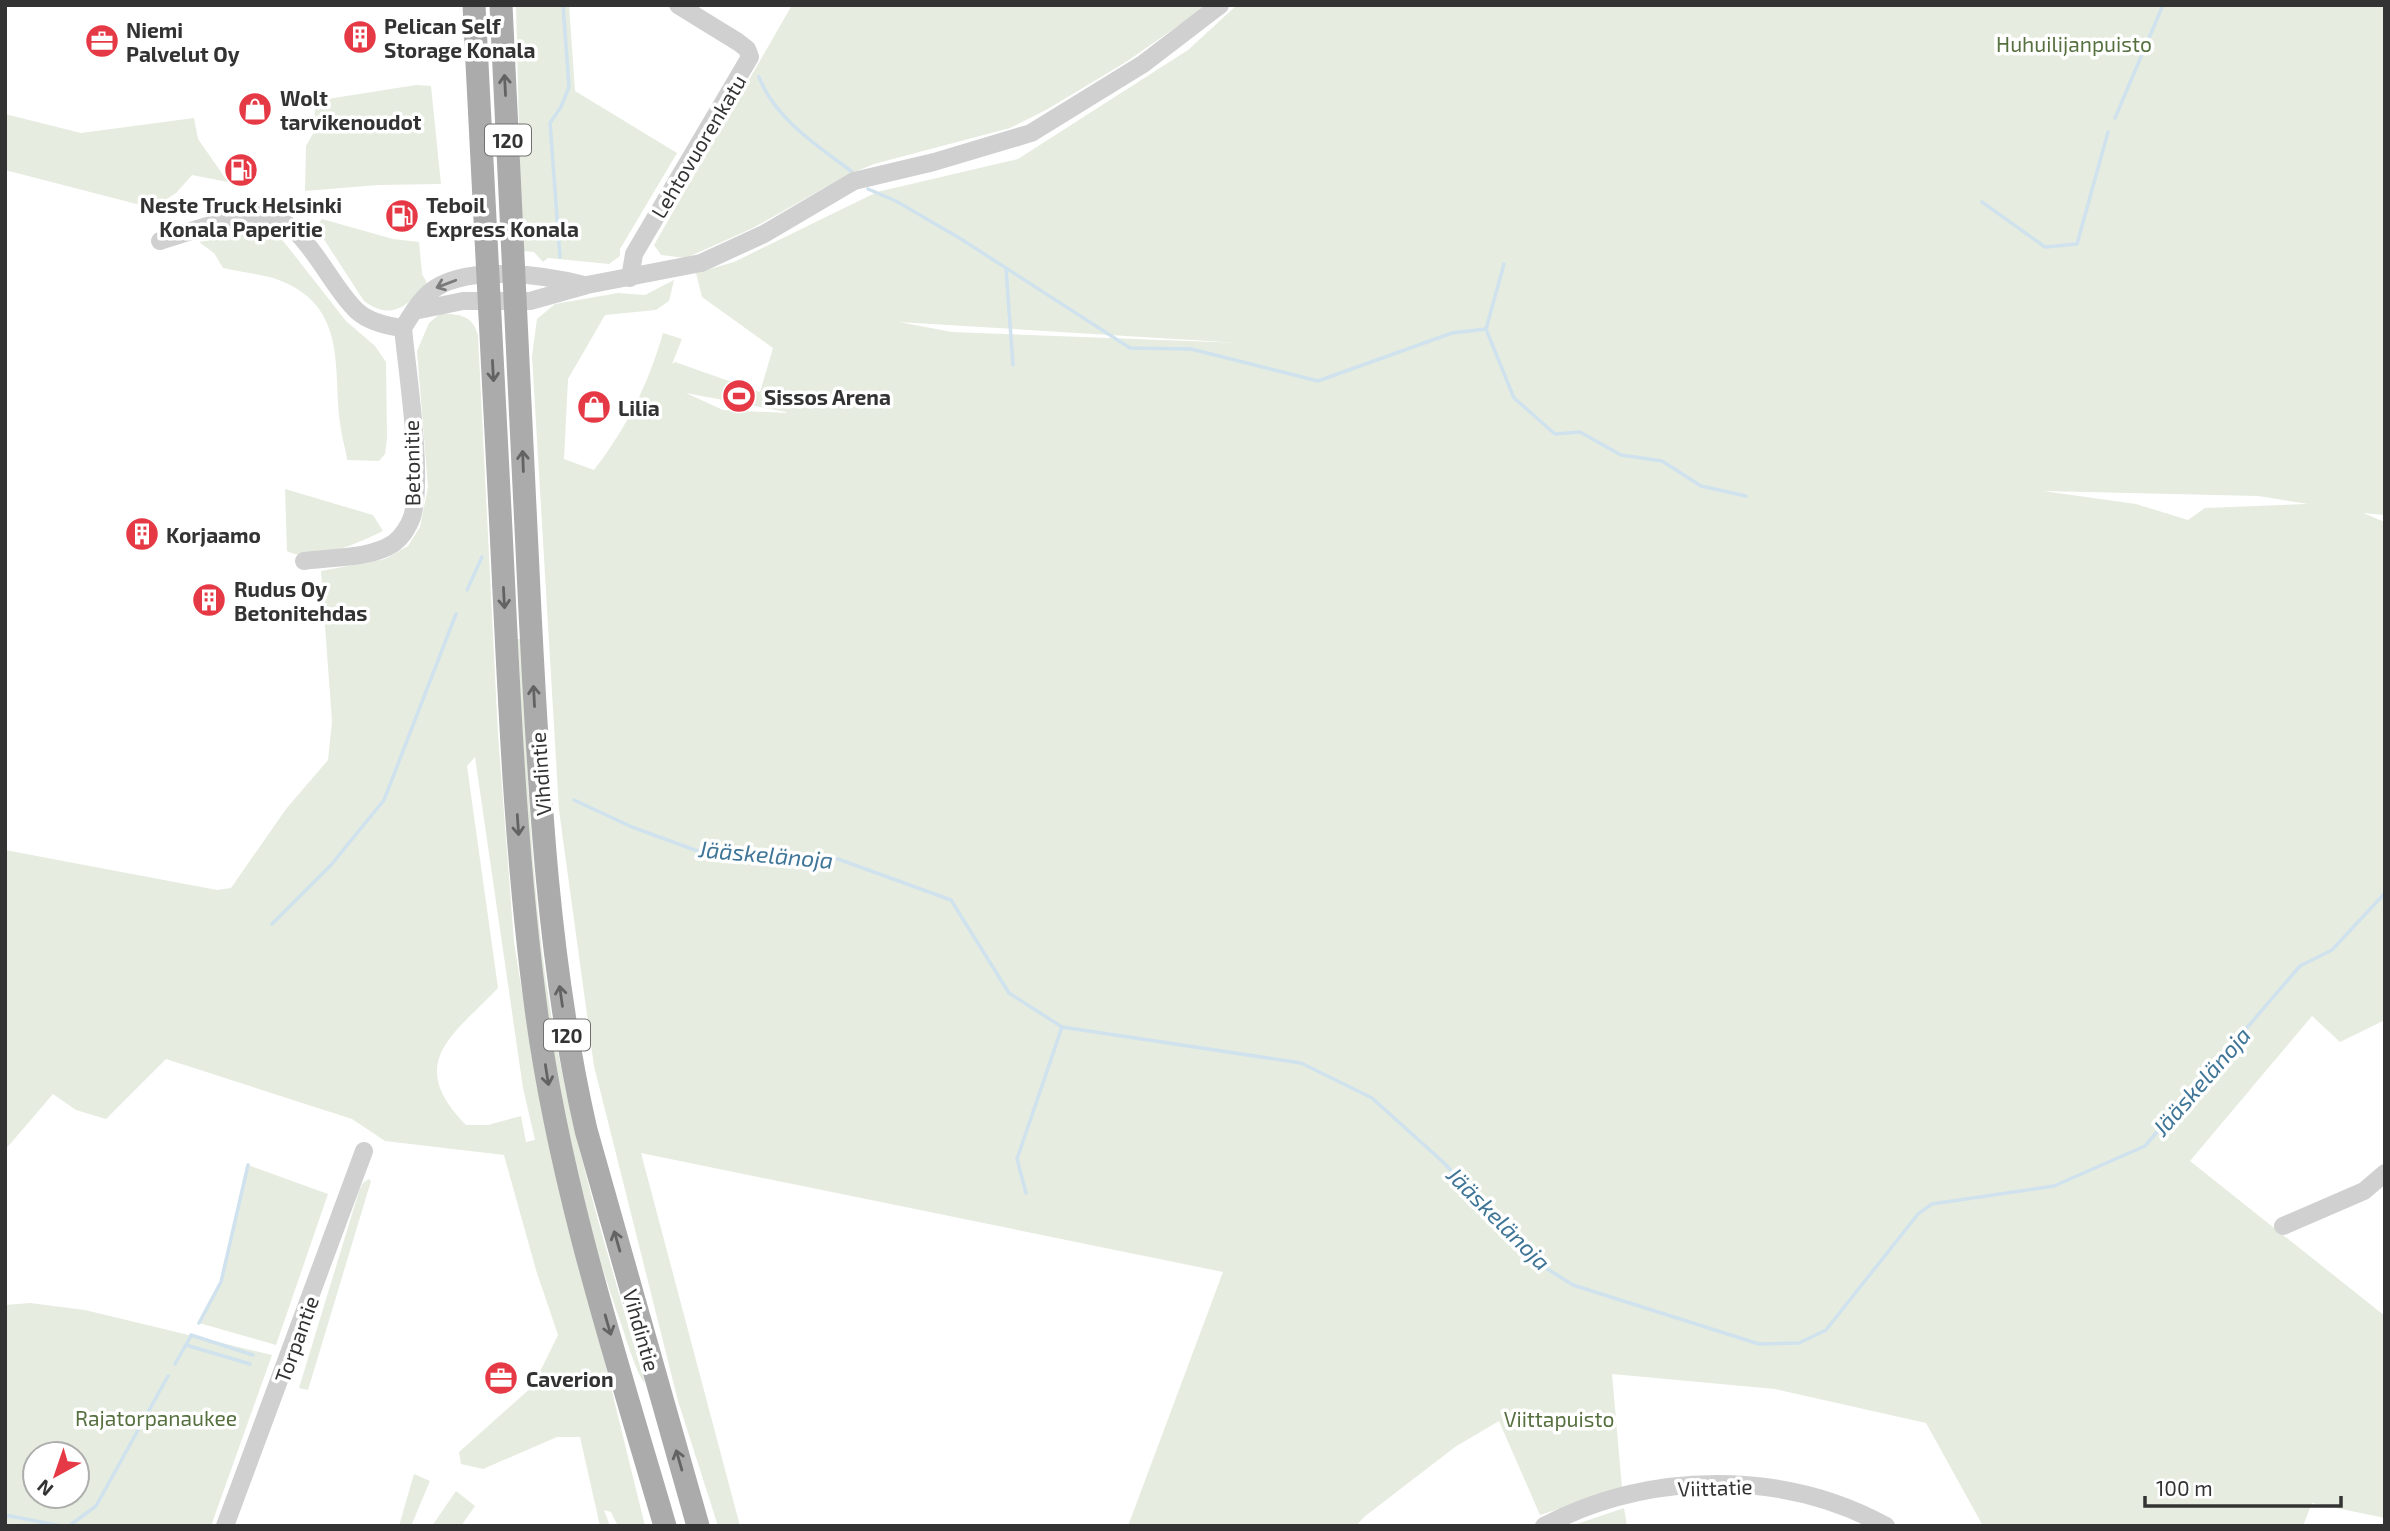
<svg xmlns="http://www.w3.org/2000/svg" width="2390" height="1531" viewBox="0 0 2390 1531" font-family="'Exo 2',sans-serif">
<style>
.green{fill:#e6ecdf;fill-rule:evenodd}
.lines{fill:none;stroke-linecap:round;stroke-linejoin:round}
.stream{stroke:#cfe2ee;stroke-width:3.5}
.minor{stroke:#d0d0d0;stroke-width:18}
.major{stroke:#ababab;stroke-width:23}
.oneway{stroke:#636363}
.oneway2{stroke:#7a7a7a}
.labels{text-anchor:middle;dominant-baseline:central;stroke-width:7;stroke-linejoin:round;paint-order:stroke}
.shield{fill:#fff;stroke:#707070;stroke-width:2}
.shield-label{font-size:19px;font-weight:bold;fill:#333}
.poi-label{font-size:21px;font-weight:bold;fill:#333;stroke:#fff;text-anchor:start}
.park-label{font-size:21px;fill:#56703f;stroke:#fff}
.street-label{font-size:21px;fill:#333;stroke:#fff}
.water-label{font-size:23px;font-style:italic;fill:#3f7597;stroke:#fff}
</style>
<rect width="100%" height="100%" fill="#fff"/>
<!-- green -->
<g class="green">
<polygon points="516,5 569,5 575,91 677,153 620,249 620,256 609,264 548,258 543,262 534,252 522,251"/>
<polygon points="792,5 1208,5 1126,62 1046,110 1010,128 874,164 847,175 753,228 686,258 661,255 654,245"/>
<path d="M1237,5H2385V515L2363,513L2385,522V1020L2340,1042L2312,1016L2190,1161L2385,1316V1518L2312,1503L2303,1526H1983L1926,1423L1775,1389L1612,1374L1622,1488L1540,1515L1499,1421L1455,1447L1364,1517L1356,1526H1128L1223,1272L641,1153L740,1526H718L678,1401L594,1066L559,810L532,356L537,319L555,304L618,293L645,295L674,280L669,301L656,310L605,315L568,379L564,459L594,470C627,427 648,385 663,333L682,339L672,364L675,362L760,392L773,348L702,297L696,273L734,262L877,192L1018,159L1188,50ZM899,322L1240,343H1241L952,332ZM686,393L786,412L787,413L723,410ZM2043,491L2258,496L2308,504L2205,508L2188,520L2136,504Z"/>
<polygon points="416,85 431,86 441,184 378,185 305,191 306,146 314,132 315,101"/>
<polygon points="5,114 81,133 194,118 198,139 228,182 192,175 176,193 152,208 5,170"/>
<path d="M322,219L393,239L419,242L422,274L427,283C409,305 392,322 364,301L316,227Z"/>
<path d="M260,231L277,235L284,242L346,321L375,346L386,362L387,438L385,454L379,461L347,460C346,449 342,439 341,429C332,374 349,312 286,283C266,274 244,273 223,268L214,253L199,242Z"/>
<path d="M441,313C461,315 473,315 478,336L498,735L514,942L537,1086L645,1526H618L611,1512L604,1510L610,1526H600L580,1437H557L483,1469L461,1464L459,1452L533,1386L558,1335L536,1270L504,1155L385,1141L352,1119L166,1059L106,1119L76,1110L53,1094L5,1150V850L217,890L231,888L286,809L328,760L332,722L321,571L385,559L408,546L420,527L428,487L417,351L429,323ZM475,757L523,1088L535,1140L526,1142L521,1116L488,1125H466C405,1063 452,1036 498,988L467,766Z"/>
<path d="M285,489L373,515L383,531C360,542 311,565 287,551Z"/>
<path d="M518,639H521C527,762 531,887 550,1008C571,1136 609,1259 645,1383C636,1374 624,1331 618,1315C542,1099 528,866 518,639Z"/>
<polygon points="248,1165 328,1194 276,1345 199,1323 221,1282"/>
<polygon points="369,1179 371,1181 308,1390 299,1388 359,1191 363,1183"/>
<path d="M30,1303L85,1310L272,1355L211,1526H5V1305ZM35,1454H77V1496H35Z"/>
<polygon points="414,1474 430,1481 411,1526 399,1526"/>
<polygon points="456,1491 475,1506 461,1526 432,1526"/>
<polygon points="1624,1508 1627,1526 1571,1526"/>
</g>
<g class="lines">
<!-- stream -->
<g class="stream">
<path d="M759,77C775,119 817,145 851,171"/>
<polyline points="2115,118 2163,5"/>
<polyline points="868,189 896,201 961,239 1130,348 1191,349 1318,381 1452,333 1486,329 1514,398 1555,434 1580,432 1621,455 1662,461 1701,486 1746,496"/>
<polyline points="1982,202 2045,247 2077,244 2108,132"/>
<polyline points="560,257 550,123 561,107 569,87 563,5"/>
<polyline points="1006,269 1013,365"/>
<polyline points="1486,329 1504,264"/>
<polyline points="467,590 482,557"/>
<polyline points="574,800 632,827 703,853 766,852 838,859 951,900 1009,993 1062,1027 1301,1063 1372,1098 1443,1162 1541,1265 1573,1285 1759,1344 1799,1343 1826,1330 1918,1214 1932,1204 2054,1186 2145,1146 2300,966 2332,950 2385,893"/>
<polyline points="272,924 331,865 384,800 456,614"/>
<polyline points="1026,1193 1017,1159 1062,1027"/>
<polyline points="199,1323 221,1282 248,1165"/>
<polyline points="191,1335 253,1355"/>
<polyline points="186,1345 250,1364"/>
<polyline points="175,1364 191,1336"/>
<polyline points="5,1515 61,1526"/>
<polyline points="69,1526 96,1506 168,1376"/>
</g>
<!-- minor -->
<g class="minor">
<path d="M160,241C184,234 242,212 265,215C306,221 329,286 357,311C369,322 387,326 403,328C411,316 418,302 429,293C462,263 545,275 584,285"/>
<polyline points="630,278 634,254 750,57 747,49 738,42 678,5"/>
<polyline points="414,311 463,301 530,301 587,285 701,263 764,234 854,181 934,162 1031,133 1143,64 1220,5"/>
<path d="M304,561C330,557 371,559 394,543C402,537 409,526 412,517C424,479 407,371 403,328"/>
<polyline points="2283,1226 2364,1191 2385,1173"/>
<polyline points="225,1526 364,1151"/>
<path d="M1544,1526C1649,1471 1782,1469 1886,1526"/>
</g>
<!-- major -->
<g class="major">
<path d="M474,5C484,180 493,355 501,530C509,693 515,855 537,1016C561,1190 616,1358 665,1526"/>
<path d="M501,5C512,207 519,410 530,612C539,785 547,960 586,1130L698,1526"/>
</g>
</g>
<!-- one-way arrows -->
<defs><path id="oneway-shaft" d="M-6 0H5M1.5-3L5.5 0L1.5 3" fill="none" stroke-width="1.6" stroke-linecap="round" stroke-linejoin="round" transform="scale(1.75)"/></defs>
<g class="oneway">
<use href="#oneway-shaft" transform="translate(505 85) rotate(-93)"/>
<use href="#oneway-shaft" transform="translate(493 371) rotate(87)"/>
<use href="#oneway-shaft" transform="translate(523 461) rotate(-92)"/>
<use href="#oneway-shaft" transform="translate(504 598) rotate(87)"/>
<use href="#oneway-shaft" transform="translate(534 696) rotate(-93)"/>
<use href="#oneway-shaft" transform="translate(518 825) rotate(86)"/>
<use href="#oneway-shaft" transform="translate(561 996) rotate(-98)"/>
<use href="#oneway-shaft" transform="translate(547 1075) rotate(81)"/>
<use href="#oneway-shaft" transform="translate(617 1241) rotate(-106)"/>
<use href="#oneway-shaft" transform="translate(608 1325) rotate(74)"/>
<use href="#oneway-shaft" transform="translate(679 1460) rotate(-106)"/>
</g>
<use class="oneway2" href="#oneway-shaft" transform="translate(446 284) rotate(159)"/>
<!-- icons -->
<defs>
<g id="building-disc" transform="scale(1.75)"><circle r="9.5" fill="#e63946" stroke="#fff"/><path d="M-4-6H4V6H1V3H-1V6H-4ZM-2.5-4.3h1.7v1.8h-1.7ZM.8-4.3h1.7v1.8H.8ZM-2.5-1h1.7V.8h-1.7ZM.8-1h1.7V.8H.8Z" fill="#fff"/></g>
<g id="office-disc" transform="scale(1.75)"><circle r="9.5" fill="#e63946" stroke="#fff"/><path d="M-6-3h4V-5.5h4V-3h4V5H-6ZM-1-4.5V-3h2v-1.5ZM-6 0V1H6V0Z" fill="#fff"/></g>
<g id="shop-disc" transform="scale(1.75)"><circle r="9.5" fill="#e63946" stroke="#fff"/><path d="M-5-2.5h2.3a2.7 3.5 0 0 1 5.4 0H5L5.5 6h-11ZM-1.5-2.5h3a1.5 2.3 0 0 0-3 0Z" fill="#fff"/></g>
<g id="fuel-disc" transform="scale(1.75)"><circle r="9.5" fill="#e63946" stroke="#fff"/><path d="M-5.5-6h7V0h2V4h1.3V-2.5L3-4.5l.8-.8L6-3V5H2.5V1h-1V6h-7ZM-4.2-4.7v3.2H.2V-4.7Z" fill="#fff"/></g>
<g id="stadium-disc" transform="scale(1.75)"><circle r="9.5" fill="#e63946" stroke="#fff"/><path d="M0-5a6.5 5 0 1 0 0 10a6.5 5 0 1 0 0-10ZM-3.5-1.8h7v3.6h-7Z" fill="#fff"/></g>
</defs>
<g fill-rule="evenodd">
<use href="#building-disc" x="360" y="37"/>
<use href="#office-disc" x="102" y="41"/>
<use href="#shop-disc" x="255" y="109"/>
<use href="#fuel-disc" x="241" y="170"/>
<use href="#fuel-disc" x="402" y="216"/>
<use href="#stadium-disc" x="739" y="396"/>
<use href="#shop-disc" x="594" y="407"/>
<use href="#building-disc" x="142" y="534"/>
<use href="#building-disc" x="209" y="600"/>
<use href="#office-disc" x="501" y="1378"/>
</g>
<g class="labels">
<!-- shield labels -->
<g class="shield">
<rect x="485" y="124.5" width="46" height="31" rx="5"/>
<rect x="544" y="1019.5" width="46" height="31" rx="5"/>
</g>
<g class="shield-label">
<text x="508" y="140">120</text>
<text x="567" y="1035">120</text>
</g>
<!-- poi labels -->
<g class="poi-label">
<text x="384" y="25">Pelican Self<tspan x="384" dy="24">Storage Konala</tspan></text>
<text x="126" y="29">Niemi<tspan x="126" dy="24">Palvelut Oy</tspan></text>
<text x="280" y="97">Wolt<tspan x="280" dy="24">tarvikenoudot</tspan></text>
<text x="241" y="204" text-anchor="middle">Neste Truck Helsinki<tspan x="241" dy="24">Konala Paperitie</tspan></text>
<text x="426" y="204">Teboil<tspan x="426" dy="24">Express Konala</tspan></text>
<text x="764" y="396">Sissos Arena</text>
<text x="618" y="407">Lilia</text>
<text x="166" y="534">Korjaamo</text>
<text x="234" y="588">Rudus Oy<tspan x="234" dy="24">Betonitehdas</tspan></text>
<text x="526" y="1378">Caverion</text>
</g>
<!-- park labels -->
<g class="park-label">
<text x="2074" y="43">Huhuilijanpuisto</text>
<text x="156" y="1417">Rajatorpanaukee</text>
<text x="1559" y="1418">Viittapuisto</text>
</g>
<!-- street labels -->
<g class="street-label">
<text transform="translate(698 146) rotate(-59)">Lehtovuorenkatu</text>
<text transform="translate(411 463) rotate(-91)">Betonitie</text>
<text transform="translate(540 774) rotate(-94)">Vihdintie</text>
<text transform="translate(642 1330) rotate(74)">Vihdintie</text>
<text transform="translate(296 1339) rotate(-70)">Torpantie</text>
<text transform="translate(1715 1487) rotate(-2)">Viittatie</text>
</g>
<!-- water labels -->
<g class="water-label">
<text transform="translate(766 854) rotate(5)">Jääskelänoja</text>
<text transform="translate(2201 1081) rotate(-49)">Jääskelänoja</text>
<text transform="translate(1499 1218) rotate(45)">Jääskelänoja</text>
</g>
</g>
<!-- border -->
<rect width="2390" height="1531" fill="none" stroke="#333333" stroke-width="14"/>
<!-- north arrow -->
<g transform="translate(56 1475) rotate(220)"><circle r="33" fill="#ffffff" stroke="#adadad" stroke-width="2"/>
<path d="M0-5L12 26L0 18L-12 26Z" fill="#e63946"/>
<text y="-10" font-size="19" font-weight="bold" text-anchor="middle" fill="#333333">N</text>
</g>
<!-- scale -->
<path d="M2145 1496v10h196v-10" fill="none" stroke="#333333" stroke-width="3.5"/>
<text x="2156" y="1496" font-size="21" fill="#333333" stroke="#ffffff" stroke-width="5" paint-order="stroke">100 m</text>
</svg>
